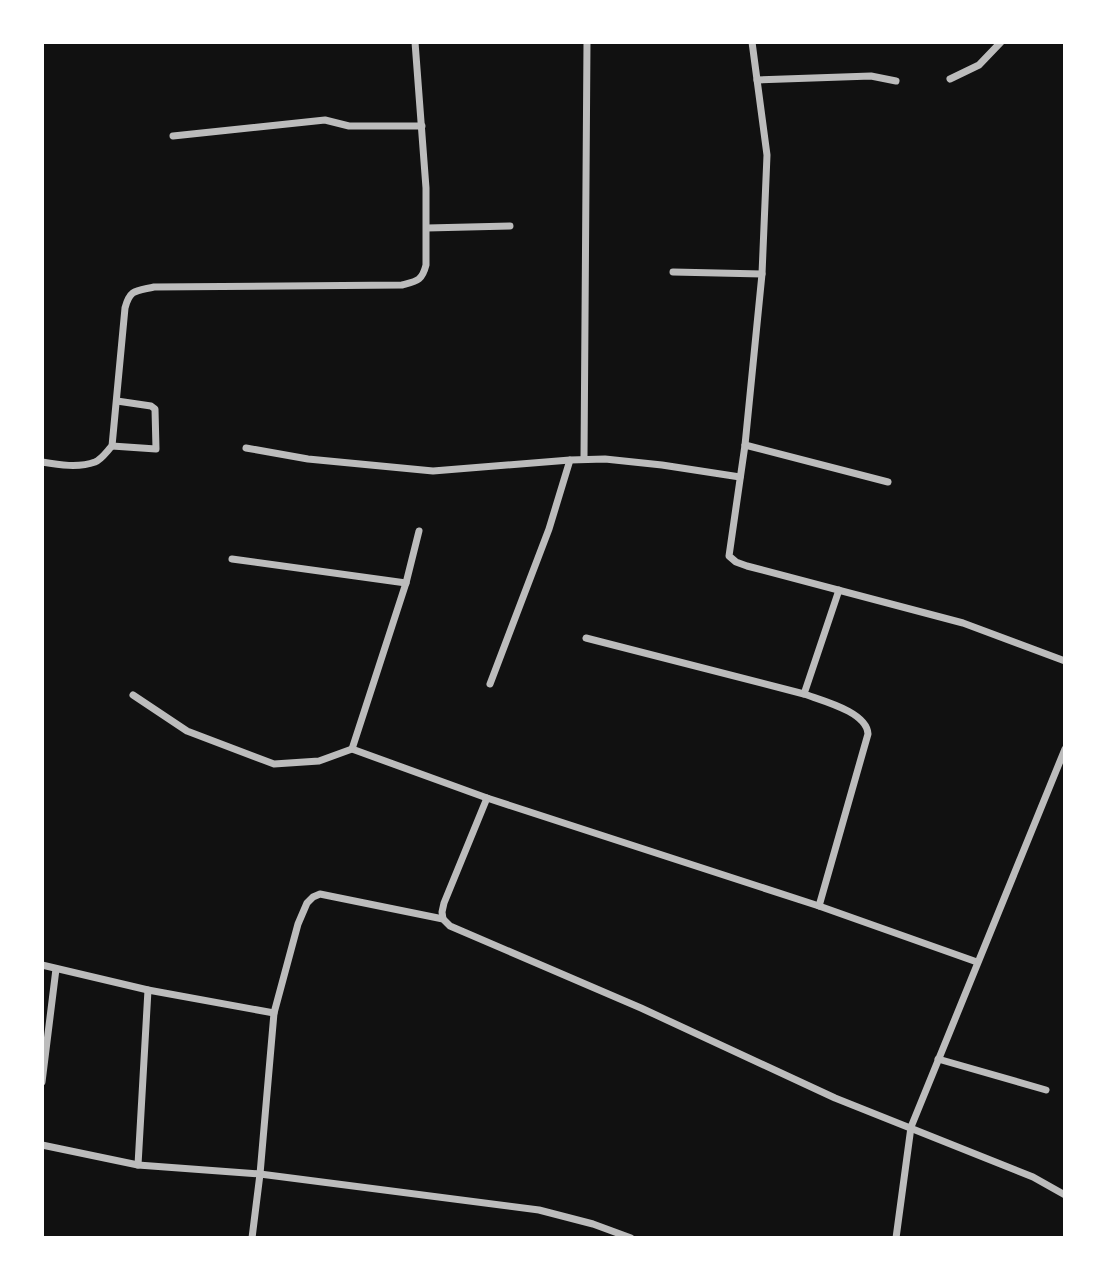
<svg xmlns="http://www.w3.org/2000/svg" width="1107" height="1280" viewBox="0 0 1107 1280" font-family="'Work Sans',sans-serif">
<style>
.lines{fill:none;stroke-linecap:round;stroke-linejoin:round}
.minor{stroke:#bcbcbc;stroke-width:7}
</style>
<rect width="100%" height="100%" fill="#111"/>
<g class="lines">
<!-- minor -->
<g class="minor">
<polyline points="752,42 767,155 762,274 745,445 729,556 736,562 747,566 963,623 1065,661"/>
<polyline points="950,79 979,65 1001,42"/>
<polyline points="757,80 871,76 896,81"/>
<polyline points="173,136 325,120 349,126 422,126"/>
<polyline points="427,228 510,226"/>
<polyline points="673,272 762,274"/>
<polyline points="745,445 888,482"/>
<polyline points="112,446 156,449 155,409 151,406 117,401"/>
<polyline points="246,448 308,459 433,471 570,460 605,459 662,465 740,477"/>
<polyline points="584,459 587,42"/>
<path d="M42,462C59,465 79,468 95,462C102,459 107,451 112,446L125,308C130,289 136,291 154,287L402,285C417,281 422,281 426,265V188L415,42"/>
<polyline points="232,559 406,583"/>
<polyline points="586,638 804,694"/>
<polyline points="490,684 549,529 570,460"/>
<polyline points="133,695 187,731 274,764 319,761 352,749 487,798 819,906 977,962"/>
<polyline points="352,749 406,583 419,531"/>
<path d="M819,906L868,734C867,712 823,701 804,694L839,590"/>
<polyline points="443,919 442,912 444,903 487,798"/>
<polyline points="42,965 148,990 274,1013"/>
<polyline points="938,1059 1046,1090"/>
<polyline points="42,1082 56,969"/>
<polyline points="42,1145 138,1165 260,1174 539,1210 593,1224 631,1238"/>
<polyline points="138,1165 148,990"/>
<polyline points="252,1238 260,1174 274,1013 298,924 307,903 313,897 320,894 443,919 450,926 641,1008 835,1098 1033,1177 1065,1195"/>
<polyline points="896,1238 911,1127 1065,749"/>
</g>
</g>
<!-- border -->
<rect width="1107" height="1280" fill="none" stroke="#ffffff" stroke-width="88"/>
</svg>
